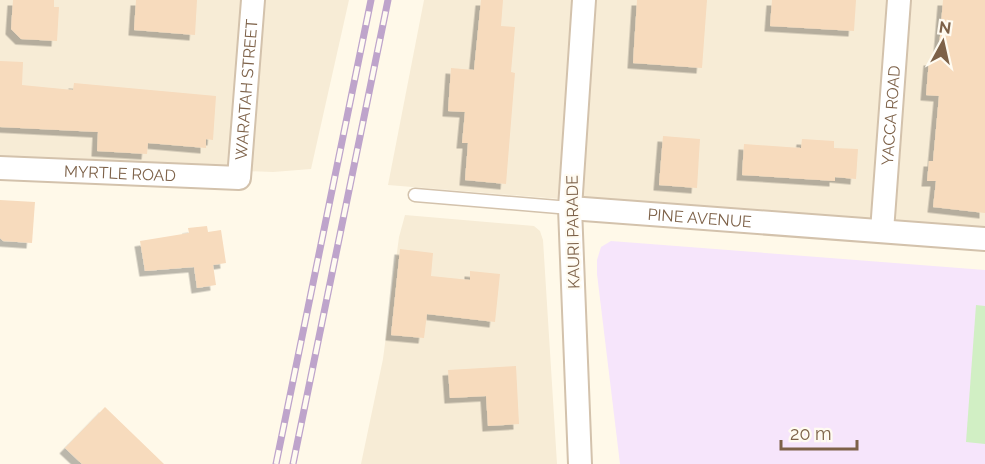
<svg xmlns="http://www.w3.org/2000/svg" width="985" height="464" viewBox="0 0 985 464" font-family="Raleway,sans-serif">
<style>
.residential{fill:#f7ecd6}
.education{fill:#f6e5fb}
.green{fill:#d1efc4}
.building{fill:#f7dbbd;filter:url(#shadow)}
.lines{fill:none;stroke-linecap:round;stroke-linejoin:round}
.lane-casing{stroke:#d3c2ac;stroke-width:15}
.street-casing{stroke:#d3c2ac;stroke-width:26}
.lane{stroke:#fff;stroke-width:12}
.street{stroke:#fff;stroke-width:22}
.rail-casing{stroke:#bea4cb;stroke-width:7}
.rail{stroke:#fffbf1;stroke-width:4.5;stroke-dasharray:14;stroke-linecap:butt}
.labels{text-anchor:middle;dominant-baseline:central;stroke-width:4.5;stroke-linejoin:round;paint-order:stroke}
.street-label{font-size:16px;fill:#7d6148;stroke:#fffbf1}
</style>
<defs>
<filter id="shadow"><feDropShadow dx="-5.5" dy="5.5" stdDeviation="0" flood-color="#0004"/></filter>
</defs>
<rect width="100%" height="100%" fill="#fff9e9"/>
<!-- residential -->
<g class="residential">
<polygon points="0,0 349,0 311,169 273,172 0,162"/>
<polygon points="424,0 985,0 985,234 388,185"/>
<polygon points="405,215 534,226 540,231 543,240 557,464 361,464 383,359 399,237"/>
</g>
<!-- education -->
<polygon class="education" points="611,241 985,270 985,464 620,464 597,274 597,260 601,247"/>
<!-- green -->
<polygon class="green" points="976,305 985,306 985,444 966,442"/>
<!-- building -->
<g class="building">
<polygon points="13,0 54,0 54,7 59,7 57,41 21,39 11,29"/>
<polygon points="136,0 197,0 195,35 134,30"/>
<polygon points="481,0 503,0 501,26 515,27 511,72 515,73 506,184 465,180 468,143 462,143 465,112 448,111 451,68 474,70"/>
<polygon points="637,0 707,0 702,68 633,63"/>
<polygon points="772,0 856,0 854,31 770,26"/>
<polygon points="943,0 985,0 985,213 933,207 936,181 927,181 929,161 933,161 939,96 926,95 929,60 938,60"/>
<polygon points="0,61 23,62 22,85 73,90 74,83 216,96 213,140 206,139 206,148 148,143 147,154 97,151 98,132 0,127"/>
<polygon points="663,136 700,139 697,188 659,185"/>
<polygon points="802,139 834,141 834,148 858,149 856,179 835,177 835,181 742,175 744,144 801,148"/>
<polygon points="0,200 35,202 32,243 3,241 0,238"/>
<polygon points="207,226 208,232 221,230 226,263 213,265 216,285 197,288 194,267 145,271 140,241 189,233 188,228"/>
<polygon points="400,249 433,253 431,276 470,280 470,271 500,274 495,322 427,314 424,338 391,335"/>
<polygon points="516,366 519,424 488,426 486,396 450,398 448,370"/>
<polygon points="105,407 164,464 82,464 65,448"/>
</g>
<g class="lines">
<!-- lane casing -->
<g class="lane-casing">
<polyline id="lane" points="415,195 570,208"/>
</g>
<!-- street casing -->
<g class="street-casing">
<g id="street">
<path id="s1" d="M0,168L239,178L253,0"/>
<path id="s2" d="M570,208L985,239"/>
<path id="s3" d="M882,231L899,0"/>
<polyline points="580,464 570,208 584,0"/>
</g>
</g>
<!-- lane -->
<use href="#lane" class="lane"/>
<!-- street -->
<use href="#street" class="street"/>
<!-- rail casing -->
<g class="rail-casing">
<g id="rail">
<polyline points="276,464 371,0"/>
<polyline points="293,464 388,0"/>
</g>
</g>
<!-- rail -->
<use href="#rail" class="rail"/>
</g>
<g class="labels">
<!-- street labels -->
<g class="street-label">
<text stroke="none"><textPath href="#s1" startOffset="328">WARATAH STREET</textPath></text>
<text stroke="none"><textPath href="#s3" startOffset="116">YACCA ROAD</textPath></text>
<text stroke="none"><textPath href="#s1" startOffset="120">MYRTLE ROAD</textPath></text>
<text stroke="none"><textPath href="#s2" startOffset="130">PINE AVENUE</textPath></text>
<text transform="translate(573 232) rotate(-91)">KAURI PARADE</text>
</g>
</g>
<!-- north arrow -->
<g transform="translate(943 42) rotate(8)" stroke="#fffbf1" stroke-width="4.5" paint-order="stroke">
<path d="M0-4.5L10 22L0 15L-10 22Z" fill="#7d6148"/>
<text y="-9" font-size="16" font-weight="bold" text-anchor="middle" fill="#7d6148">N</text>
</g>
<!-- scale -->
<path d="M781 440v9h76v-9" fill="none" stroke="#7d6148" stroke-width="3"/>
<text x="790" y="440" font-size="18" fill="#7d6148" stroke="#fffbf1" stroke-width="4.5" paint-order="stroke">20 m</text>
</svg>
